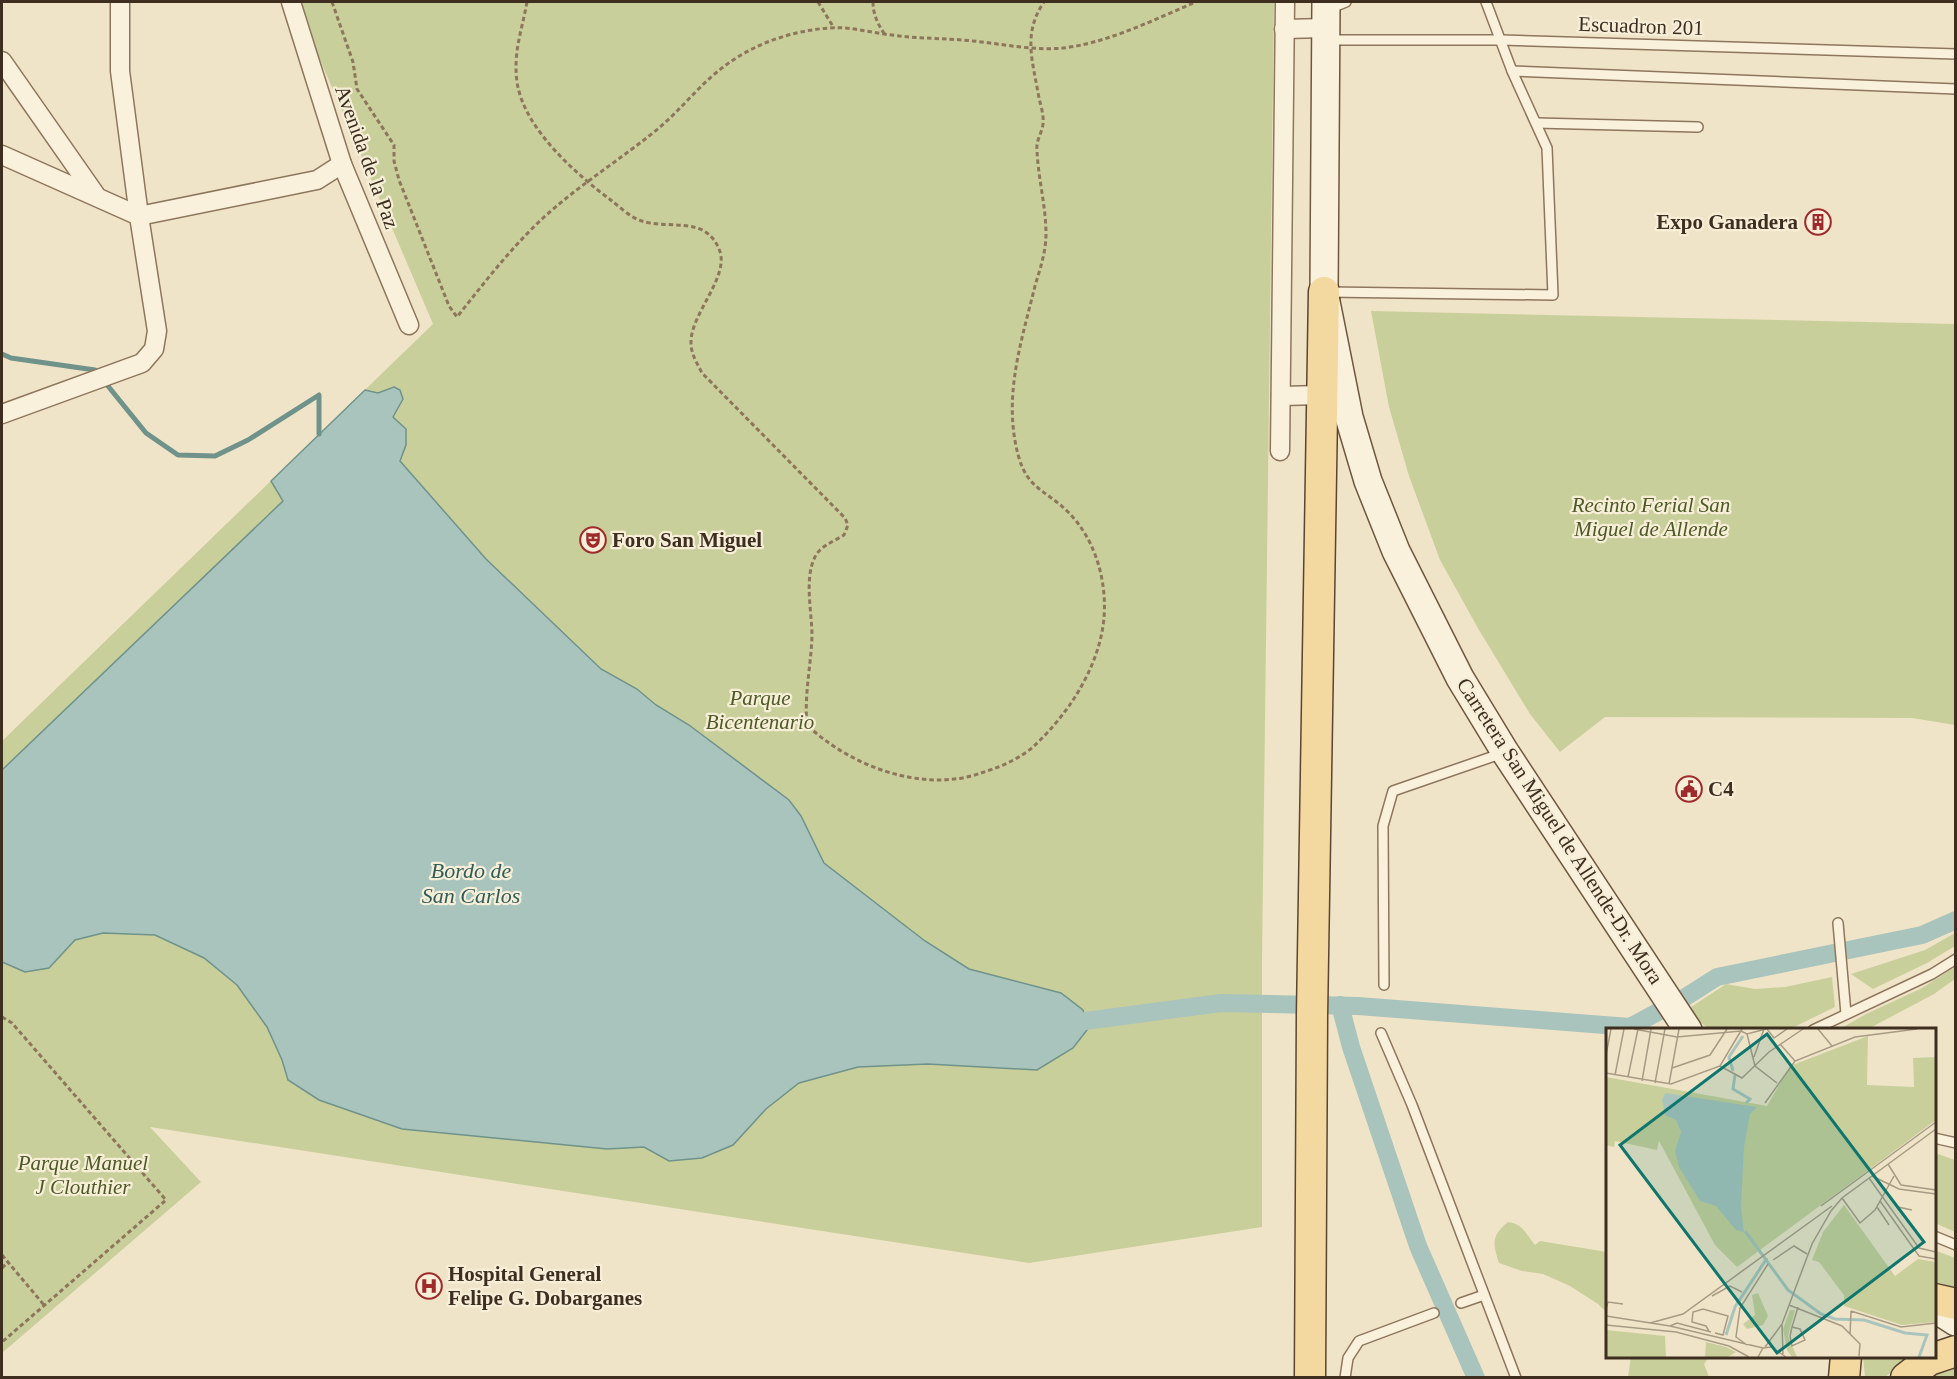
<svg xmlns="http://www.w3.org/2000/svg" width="1957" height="1379" viewBox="0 0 1957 1379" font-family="'Times New Roman',serif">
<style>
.green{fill:#c9cf9b}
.water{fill:#a9c4bc;stroke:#6f938a;stroke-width:1.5}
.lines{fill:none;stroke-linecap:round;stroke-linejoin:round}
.stream{stroke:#6f938a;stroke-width:5}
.canal{stroke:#a9c4bc;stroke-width:18}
.lane-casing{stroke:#8d765c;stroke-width:12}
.street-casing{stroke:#8d765c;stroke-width:21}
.secondary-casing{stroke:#6f573f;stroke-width:30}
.primary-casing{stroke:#5b4430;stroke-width:33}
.path{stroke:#8d765c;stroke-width:3;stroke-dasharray:4.5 3;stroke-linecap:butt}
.lane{stroke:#faf1dc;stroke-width:9}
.street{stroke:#faf1dc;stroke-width:18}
.secondary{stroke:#faf1dc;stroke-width:27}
.primary{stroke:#f3d9a0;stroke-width:30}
.labels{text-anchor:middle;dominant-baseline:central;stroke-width:4.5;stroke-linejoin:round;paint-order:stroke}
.street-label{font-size:21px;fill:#3d2e20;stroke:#f7eed8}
.poi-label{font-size:21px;font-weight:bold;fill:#3d2e20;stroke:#f7eed8;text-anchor:start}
.park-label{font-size:21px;font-style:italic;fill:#4d5a26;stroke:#f7eed8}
.water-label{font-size:22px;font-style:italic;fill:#2f5d5a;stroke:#f7eed8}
.inset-river{fill:none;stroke:#a9c4bc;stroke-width:3}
.inset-road{fill:none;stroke:#a89b85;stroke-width:1.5}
.view{fill:#0f766e;fill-opacity:0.15;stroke:#0f766e;stroke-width:3}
.inset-edge{fill:none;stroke:#3d2e20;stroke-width:3}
</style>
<rect width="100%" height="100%" fill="#f0e4c8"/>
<!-- green -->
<g class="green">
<polygon points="299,2 1274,2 1262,961 1262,1227 1029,1263 150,1127 201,1182 2,1353 2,741 433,324 298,8"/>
<polygon points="1371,311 1955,324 1955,725 1912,718 1605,717 1560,752 1530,714 1479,630 1440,560 1409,476 1389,407"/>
<polygon points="1955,933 1955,946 1927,963 1873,989 1851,974 1925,950"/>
<polygon points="1955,967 1955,979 1934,994 1868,1029 1840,1029 1866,1014 1922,988"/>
<polygon points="1832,977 1835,1007 1790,1029 1709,1029 1696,1019 1688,1009 1726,984 1755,989 1785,987"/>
<polygon points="1935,1153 1955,1160 1955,1232 1935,1223"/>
<path d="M1508,1222C1522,1223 1527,1235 1535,1245L1540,1241L1607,1252V1313L1598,1304L1570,1286L1543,1274L1522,1271L1499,1263C1492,1243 1492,1235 1508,1222Z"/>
<polygon points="1934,1250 1955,1258 1955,1298 1935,1290"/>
<polygon points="1631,1357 1709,1357 1704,1364 1709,1377 1628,1377"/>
<polygon points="1863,1357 1910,1357 1884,1378 1865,1377"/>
<polygon points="1955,1367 1955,1377 1926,1378 1936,1371"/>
</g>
<!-- water -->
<polygon class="water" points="394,387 400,390 403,399 393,417 406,429 406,445 400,461 486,559 601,669 637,689 656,705 689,725 789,800 801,816 824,863 925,941 969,969 1061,993 1083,1010 1087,1030 1073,1048 1037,1070 928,1064 858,1067 799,1083 766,1109 733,1145 702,1158 669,1161 644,1147 607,1149 402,1129 319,1100 288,1080 282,1060 267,1027 237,985 204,958 155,935 103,933 75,940 49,968 25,972 2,962 2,770 283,501 271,481 365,390 378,393"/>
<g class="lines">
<!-- stream -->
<polyline class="stream" points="2,354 11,358 95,370 146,433 178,455 215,456 248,440 319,395 319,434"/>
<!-- canal -->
<g class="canal">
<polyline points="1340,1005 1351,1047 1418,1246 1476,1378"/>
<polyline points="1085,1021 1221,1003 1358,1006 1630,1027 1684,998 1717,977 1922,935 1956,920"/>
</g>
<!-- lane casing -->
<g class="lane-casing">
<g id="lane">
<polyline points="1331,8 1346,2"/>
<polyline points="1328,40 1501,40 1956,54"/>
<polyline points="1512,71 1956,89"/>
<polyline points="1536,123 1698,127"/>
<polyline points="1328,292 1553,295 1547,148 1512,71 1486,2"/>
<polyline points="1838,923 1846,1014"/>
<polyline points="1384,985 1383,826 1393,791 1503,753"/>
<polyline points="1813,1030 1932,974 1956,959"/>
<polyline points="1381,1033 1412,1105 1516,1378"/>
<polyline points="1934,1138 1956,1143"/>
<polyline points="1934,1236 1956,1245"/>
<polyline points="1461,1303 1484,1295"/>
<polyline points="1345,1378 1348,1358 1359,1341 1434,1313"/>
</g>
</g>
<!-- street casing -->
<g class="street-casing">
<g id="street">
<polyline points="291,2 342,164 409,325"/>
<polyline points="1284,29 1326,28"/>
<polyline points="2,61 95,194"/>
<polyline points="2,155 139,216 317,180 342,164"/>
<polyline points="1281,396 1322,395"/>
<polyline points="2,414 142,363 154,349 157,331 139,216 120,71 120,2"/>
<polyline points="1280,451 1285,2"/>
</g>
</g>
<!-- secondary casing -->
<g class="secondary-casing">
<g id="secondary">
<polyline points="1326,2 1324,292 1349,417 1368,481 1396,551 1460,678 1505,752 1688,1030"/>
<polyline points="1934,1308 1956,1322"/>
</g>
</g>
<!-- primary casing -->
<g class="primary-casing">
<g id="primary">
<polyline points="1934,1299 1956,1304"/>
<polyline points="1310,1378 1312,1016 1324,292"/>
<polyline points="1844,1378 1846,1356"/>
<polyline points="1906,1378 1929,1360 1956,1351"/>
</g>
</g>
<!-- path -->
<g class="path">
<path d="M332,2L353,62L357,89L394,145V161L399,180L449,306L457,317C484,283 511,248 543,218C578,186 618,161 654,132C677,114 694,91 717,72C748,46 788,31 829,28C850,26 871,33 892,35C919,39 946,38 973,41C1003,44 1034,51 1063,48C1108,43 1155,19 1196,2"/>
<path d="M527,2C522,30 513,52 517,82C524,129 576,174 612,201C621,208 631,218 642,221C669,230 705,215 719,249C731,276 690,314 691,343C691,354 697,363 702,373L845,518L848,525L844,535C833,542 820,546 815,557C804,578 812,613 812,636C811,666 804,695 807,725C847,763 911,789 967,777C976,775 984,772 993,769C1007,764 1023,756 1034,746C1047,734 1059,720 1069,706C1087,680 1101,650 1104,618C1107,580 1095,538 1067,511C1047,491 1028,489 1019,458C1002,399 1021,343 1035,286C1040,269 1046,252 1046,234C1046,206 1038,178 1037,150C1036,140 1042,133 1043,124C1044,116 1041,106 1039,98C1033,62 1022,34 1044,2"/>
<polyline points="818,2 834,28"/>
<path d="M873,2C873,15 878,24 885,35"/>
<polyline points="2,1017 12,1023 166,1200 2,1342"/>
<polyline points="2,1255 44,1305"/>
<polyline points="2,1268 8,1262"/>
</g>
<!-- lane -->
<use href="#lane" class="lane"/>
<!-- street -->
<use href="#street" class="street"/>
<!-- secondary -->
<use href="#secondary" class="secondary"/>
<!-- primary -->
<use href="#primary" class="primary"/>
</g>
<!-- icons -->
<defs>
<g id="building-ring" transform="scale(1.35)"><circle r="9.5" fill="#f7eed8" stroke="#9e2a2b" stroke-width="1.5"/><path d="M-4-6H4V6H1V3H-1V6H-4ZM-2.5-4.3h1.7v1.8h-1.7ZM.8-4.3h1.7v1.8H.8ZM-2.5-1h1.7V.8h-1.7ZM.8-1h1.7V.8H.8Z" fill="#9e2a2b"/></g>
<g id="theatre-ring" transform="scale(1.35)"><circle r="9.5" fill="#f7eed8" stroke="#9e2a2b" stroke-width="1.5"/><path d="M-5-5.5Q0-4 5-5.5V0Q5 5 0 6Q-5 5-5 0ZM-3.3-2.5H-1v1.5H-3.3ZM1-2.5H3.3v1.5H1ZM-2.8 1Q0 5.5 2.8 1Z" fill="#9e2a2b"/></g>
<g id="civic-ring" transform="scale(1.35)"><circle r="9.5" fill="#f7eed8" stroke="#9e2a2b" stroke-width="1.5"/><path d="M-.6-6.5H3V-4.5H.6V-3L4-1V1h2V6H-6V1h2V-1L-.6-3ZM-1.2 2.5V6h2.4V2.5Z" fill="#9e2a2b"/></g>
<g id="hospital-ring" transform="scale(1.35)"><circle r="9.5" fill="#f7eed8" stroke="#9e2a2b" stroke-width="1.5"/><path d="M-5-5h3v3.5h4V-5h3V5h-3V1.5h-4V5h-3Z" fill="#9e2a2b"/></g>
</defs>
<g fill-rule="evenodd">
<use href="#building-ring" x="1818" y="222"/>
<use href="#theatre-ring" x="593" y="540"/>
<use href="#civic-ring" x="1689" y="789"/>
<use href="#hospital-ring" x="429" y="1286"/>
</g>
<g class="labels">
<!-- street labels -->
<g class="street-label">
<text transform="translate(1641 26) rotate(2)">Escuadron 201</text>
<text transform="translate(367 157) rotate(70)">Avenida de la Paz</text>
<text transform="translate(1560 831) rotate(57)">Carretera San Miguel de Allende-Dr. Mora</text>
</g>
<!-- poi labels -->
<g class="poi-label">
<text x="1798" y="222" text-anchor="end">Expo Ganadera</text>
<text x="612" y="540">Foro San Miguel</text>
<text x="1708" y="789">C4</text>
<text x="448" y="1274">Hospital General<tspan x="448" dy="24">Felipe G. Dobarganes</tspan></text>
</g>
<!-- park labels -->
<g class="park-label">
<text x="1651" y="505">Recinto Ferial San<tspan x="1651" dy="24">Miguel de Allende</tspan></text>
<text x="760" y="698">Parque<tspan x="760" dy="24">Bicentenario</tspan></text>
<text x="83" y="1163">Parque Manuel<tspan x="83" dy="24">J Clouthier</tspan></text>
</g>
<!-- water labels -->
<g class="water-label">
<text x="471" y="870">Bordo de<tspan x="471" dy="25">San Carlos</tspan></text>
</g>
</g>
<!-- overview -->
<g transform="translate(1606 1028)">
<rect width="330" height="330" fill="#f0e4c8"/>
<path d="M262,8L261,57L308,59L307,30L330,29V92L131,239L109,217L53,113L51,122L9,113L8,119L0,117V49L161,78L184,38ZM238,177L289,248L312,231L330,234V294L296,297L238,278V267L213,234L206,232L217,204ZM152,265L162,288L157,297L141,301L137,296L149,287L146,267ZM184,282H189L182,308L191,329H186L181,322L177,301ZM0,302L59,308L60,329H0ZM100,314L120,319L130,324L122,329H99Z" fill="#c9cf9b"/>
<path d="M59,65L151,79L144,86L138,119L135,180L138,204L130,202L110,178L94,173L73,139L69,123L75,104L70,92L59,87L56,72Z" fill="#a9c4bc"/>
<path class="inset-river" d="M127,43L123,29L137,8M129,47L127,61L144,71L140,75M139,203L182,262L215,286L229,291L258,292L299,305L321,307L313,329M120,307L129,279L161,230"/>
<path class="inset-road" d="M28,1L71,9L135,3L141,6L160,1M161,1L168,10L181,1M212,1L226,18M141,6L149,38L171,55M174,16L189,33M0,27L5,1M148,29L158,1M114,38L136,50L163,24L197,1M66,40L104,27L121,1M0,45L65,56L114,38L136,1M9,47L18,1M22,49L32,1M36,53L45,1M49,55L59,1M63,56L73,1M159,75L189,33L249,9L311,1M282,136L295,157L330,162M266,148L293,161L330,166M263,150L313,220L330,224M280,164L292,179L306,182M236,170L254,195L269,182L288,148M274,173L313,228L330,231M215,178L330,94M271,179L283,197M167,232L188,218L201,226M106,268L124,258L136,264M183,277L236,298L254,316L253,328M0,281L2,274L17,276M245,283L295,299L330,295M0,288L64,298L157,320M44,295L77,286L226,178M0,297L70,304L123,318L143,329M176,297L177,326M64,298L71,295L105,304M186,299L194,301L199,312L186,318L184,308L186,299L192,279M103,303L100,298L86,294L87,284L97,281L122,288L117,307L109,305M244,307L245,283M141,317L130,309L134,280L162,236M159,319L176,296L206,216L225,183L236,170L330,101M152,329L157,320L165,319L180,329"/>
<path class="view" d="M161,6L318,214L171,325L14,117Z"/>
<rect width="330" height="330" class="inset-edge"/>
</g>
<!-- border -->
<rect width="1957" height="1379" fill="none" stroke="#3d2e20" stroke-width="6"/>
</svg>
